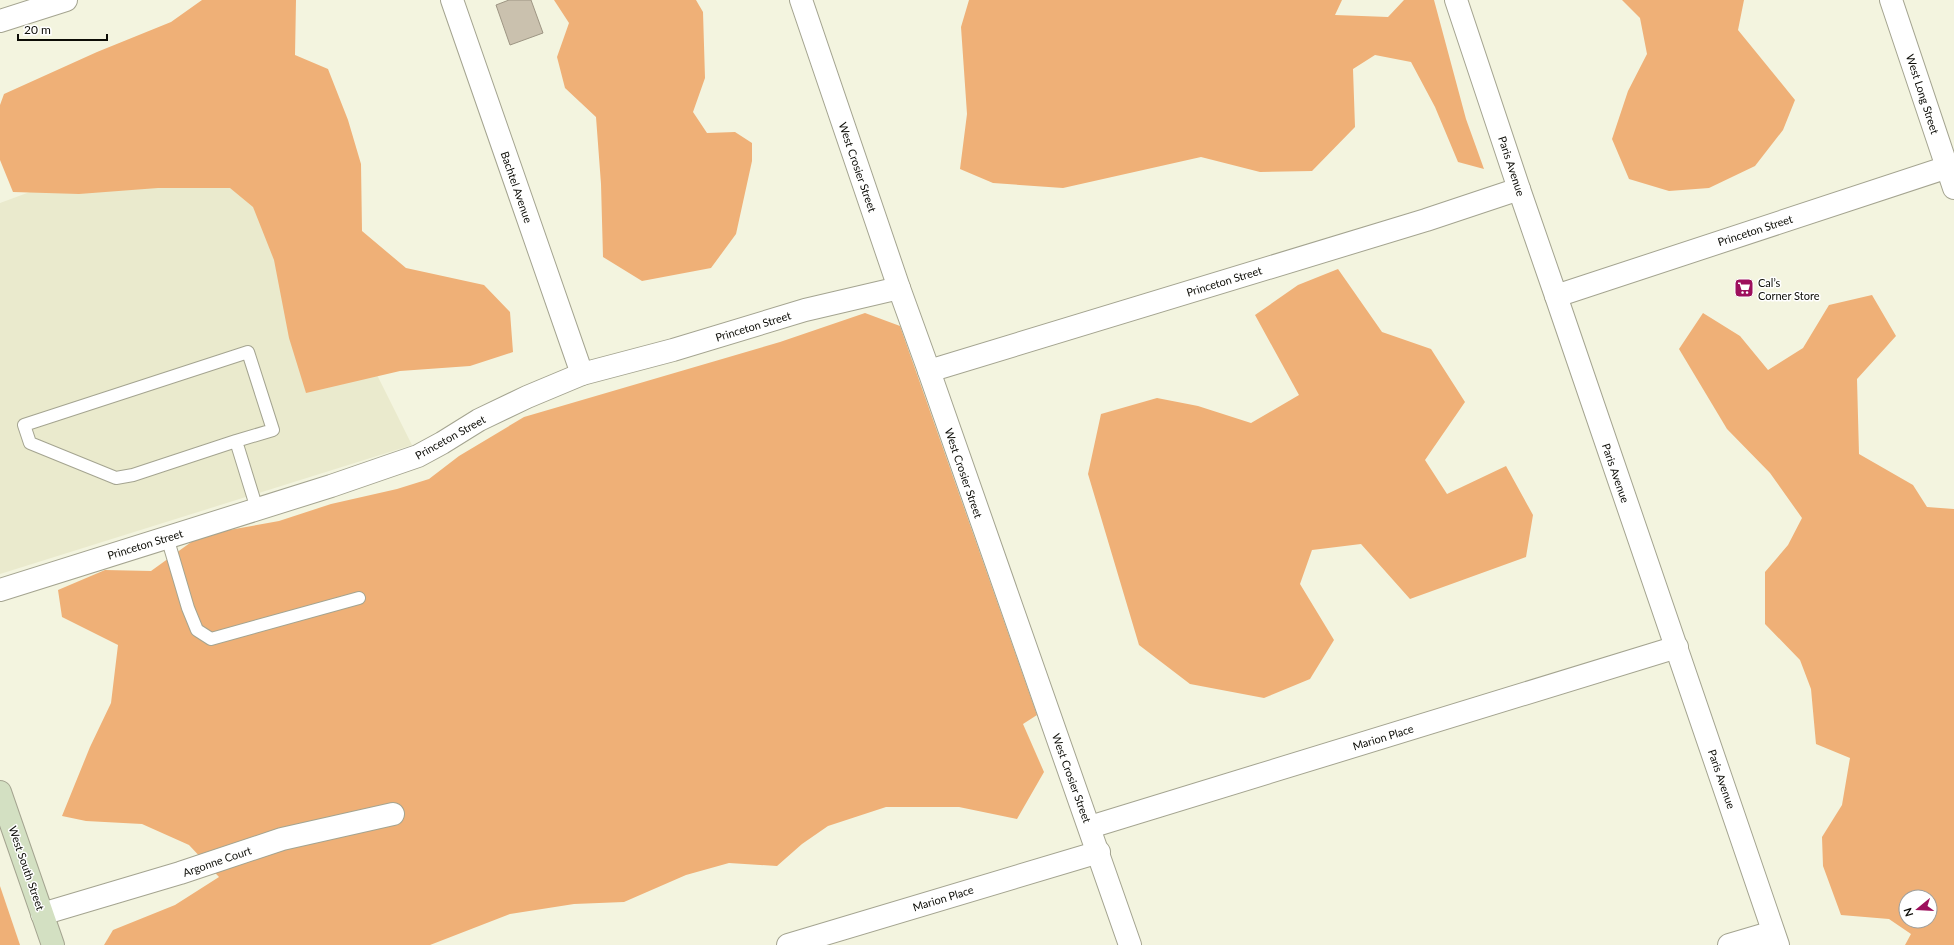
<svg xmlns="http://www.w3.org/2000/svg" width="1954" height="945" viewBox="0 0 1954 945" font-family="Lato,sans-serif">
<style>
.built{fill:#eaeacd}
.green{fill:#efb077;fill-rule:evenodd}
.building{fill:#cac1ae;stroke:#9d9583}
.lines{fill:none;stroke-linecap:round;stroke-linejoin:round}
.service-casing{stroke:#a4a490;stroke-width:14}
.minor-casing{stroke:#a4a490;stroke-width:24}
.tertiary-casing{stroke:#a4a490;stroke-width:24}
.secondary-casing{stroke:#a4a490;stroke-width:24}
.service{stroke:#fff;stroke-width:12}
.minor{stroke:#fff;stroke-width:22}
.tertiary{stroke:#fff;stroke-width:22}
.secondary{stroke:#d3e0c2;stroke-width:22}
.labels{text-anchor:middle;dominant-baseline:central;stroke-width:3;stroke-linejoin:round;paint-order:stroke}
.street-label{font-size:11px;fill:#0c0c06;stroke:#fff}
.poi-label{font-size:11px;fill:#0c0c06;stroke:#fff;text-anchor:start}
</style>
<rect width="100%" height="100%" fill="#f3f4df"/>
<!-- built -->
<polygon class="built" points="246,112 412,445 0,574 0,203"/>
<!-- green -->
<g class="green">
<polygon points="202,0 296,0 295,55 328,69 348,120 361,164 362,231 406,268 484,285 510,312 513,352 470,366 400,371 306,393 289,338 274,260 253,207 230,188 158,188 79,194 13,192 0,160 0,105 4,94 97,52 171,22"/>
<polygon points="554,0 696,0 703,12 705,78 693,112 707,133 735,132 752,143 752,161 736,234 711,268 642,281 603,257 601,184 596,117 565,88 557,57 569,23"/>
<polygon points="969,0 1342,0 1335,15 1388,17 1404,0 1434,0 1466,119 1484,169 1458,162 1435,107 1411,62 1375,55 1353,69 1355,127 1312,171 1260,172 1201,157 1063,188 993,183 960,169 967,114 961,27"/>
<polygon points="1622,0 1744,0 1738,30 1795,100 1783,130 1755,166 1709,188 1669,191 1629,179 1612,139 1628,91 1647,54 1640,18"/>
<polygon points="1338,269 1382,332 1431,349 1465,402 1425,460 1447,494 1506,466 1533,515 1526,557 1410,599 1361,544 1312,550 1300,584 1334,640 1310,679 1264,698 1190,684 1139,645 1088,474 1101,414 1157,398 1198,406 1251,423 1299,395 1255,315 1298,285"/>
<path d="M1872,295L1896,336L1857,379L1859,454L1913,485L1927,507L1954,509V945H1905L1911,934L1889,919L1841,915L1823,866L1822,837L1842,805L1850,758L1816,744L1811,689L1800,660L1765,624V572L1788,545L1802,518L1770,473L1727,429L1679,349L1703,313L1740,336L1768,370L1803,348L1829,305ZM1906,897H1930V921H1906Z"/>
<polygon points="865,313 900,326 1037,715 1023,724 1044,772 1017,819 959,807 886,807 828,826 802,844 777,866 729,863 686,875 624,902 574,904 510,914 430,945 104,945 113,930 175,905 219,877 189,845 142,824 86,821 62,816 90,747 111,703 118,645 62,617 58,590 105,570 151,571 201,535 279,521 331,504 397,489 429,479 459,456 524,417 780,342"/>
<polygon points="0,886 20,945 0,945"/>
</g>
<!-- building -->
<polygon class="building" points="509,0 531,0 543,33 510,45 496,5"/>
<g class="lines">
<!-- service casing -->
<g class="service-casing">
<g id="service">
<polyline points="236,441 273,430 248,352 24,425 30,443 116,478 133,475 236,441 257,509"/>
<polyline points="167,537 188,608 197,630 211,639 359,598"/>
</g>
</g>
<!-- minor casing -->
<g class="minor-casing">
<g id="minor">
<polyline points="452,0 582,374"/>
<polyline points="801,0 899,288"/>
<polyline points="1456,0 1519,189"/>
<polyline points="0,21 66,0"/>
<polyline points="1556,296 1778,945"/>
<polyline points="929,371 1130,945"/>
<polyline points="1090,827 1677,647"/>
<polyline points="42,914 180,873 282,839 393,814"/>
<polyline points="788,945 1099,852"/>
<polyline points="1729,945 1773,932"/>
</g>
</g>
<!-- tertiary casing -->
<g class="tertiary-casing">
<g id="tertiary">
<polyline points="1891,0 1954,188"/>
<polyline points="0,590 331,486 418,456 442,443 479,420 527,397 582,374 673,350 805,310 899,288 929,371 1426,220 1519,189 1556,296 1954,165"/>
</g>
</g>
<!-- secondary casing -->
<g class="secondary-casing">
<polyline id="secondary" points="0,792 53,945"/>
</g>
<!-- service -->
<use href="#service" class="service"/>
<!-- minor -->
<use href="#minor" class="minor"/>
<!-- tertiary -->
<use href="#tertiary" class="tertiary"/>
<!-- secondary -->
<use href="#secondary" class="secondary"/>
</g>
<!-- icons -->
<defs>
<g id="supermarket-square" transform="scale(1)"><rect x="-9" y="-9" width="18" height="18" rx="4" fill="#9d0f5c" stroke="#fff"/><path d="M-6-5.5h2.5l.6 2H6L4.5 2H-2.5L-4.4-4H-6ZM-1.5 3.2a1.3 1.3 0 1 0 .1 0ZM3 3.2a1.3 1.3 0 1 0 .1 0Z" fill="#fff"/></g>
</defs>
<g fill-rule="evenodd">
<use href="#supermarket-square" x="1744" y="288"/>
</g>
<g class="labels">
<!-- street labels -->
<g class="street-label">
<text transform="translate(1923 94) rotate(72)">West Long Street</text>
<text transform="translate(1512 166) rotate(72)">Paris Avenue</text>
<text transform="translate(858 167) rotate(71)">West Crosier Street</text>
<text transform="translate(517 187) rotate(71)">Bachtel Avenue</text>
<text transform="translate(1755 230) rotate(-18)">Princeton Street</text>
<text transform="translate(1224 281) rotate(-17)">Princeton Street</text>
<text transform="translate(753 326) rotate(-17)">Princeton Street</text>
<text transform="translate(450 437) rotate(-29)">Princeton Street</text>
<text transform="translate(964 473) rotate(71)">West Crosier Street</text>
<text transform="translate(1616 473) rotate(71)">Paris Avenue</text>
<text transform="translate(145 544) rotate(-17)">Princeton Street</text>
<text transform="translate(1383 737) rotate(-17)">Marion Place</text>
<text transform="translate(1072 778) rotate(70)">West Crosier Street</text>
<text transform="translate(1722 779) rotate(71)">Paris Avenue</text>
<text transform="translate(217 861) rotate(-19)">Argonne Court</text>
<text transform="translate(27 868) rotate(71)">West South Street</text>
<text transform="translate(943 898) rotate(-17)">Marion Place</text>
</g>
<!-- poi labels -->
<g class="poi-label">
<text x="1758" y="282">Cal’s<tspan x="1758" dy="13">Corner Store</tspan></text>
</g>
</g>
<!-- north arrow -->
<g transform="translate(1918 909) rotate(252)"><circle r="19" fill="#ffffff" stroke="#9e9e9b"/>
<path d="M0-3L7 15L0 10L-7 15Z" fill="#9d0f5c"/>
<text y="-6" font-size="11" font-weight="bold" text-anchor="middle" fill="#0c0c06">N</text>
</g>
<!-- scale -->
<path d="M18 34v6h89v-6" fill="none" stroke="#0c0c06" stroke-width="2"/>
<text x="24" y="34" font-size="12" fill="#0c0c06" stroke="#ffffff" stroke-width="3" paint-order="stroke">20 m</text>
</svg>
